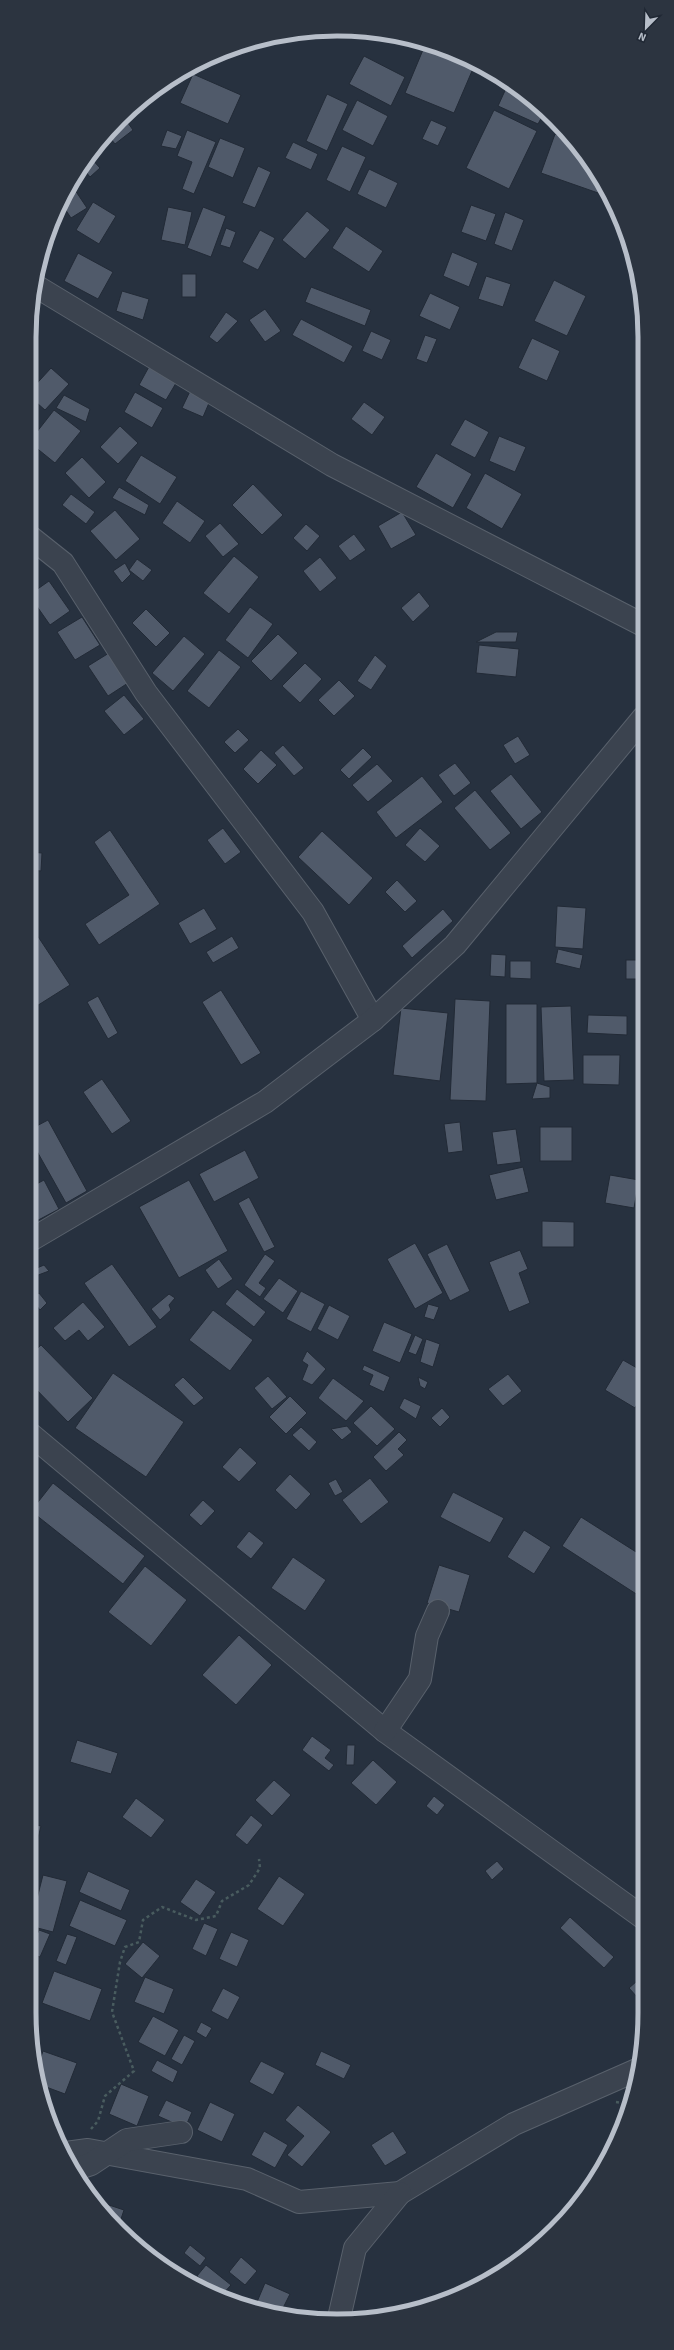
<svg xmlns="http://www.w3.org/2000/svg" width="674" height="2350" viewBox="0 0 674 2350" font-family="'Source Sans 3',sans-serif">
<style>
.building{fill:#505a6a;stroke:#222a36}
.lines{fill:none;stroke-linecap:round;stroke-linejoin:round}
.minor-casing{stroke:#59616c;stroke-width:24}
.path{stroke:#495c5f;stroke-width:2.5;stroke-dasharray:3 3;stroke-linecap:butt}
.minor{stroke:#3b434f;stroke-width:22}
.rim{fill:none;stroke:#b7bec9;stroke-width:5}
</style>
<rect width="100%" height="100%" fill="#27313f"/>
<!-- building -->
<g class="building">
<polygon points="425,45 475,64 454,113 405,93"/>
<polygon points="364,56 405,77 391,106 349,84"/>
<polygon points="193,74 241,95 228,124 180,103"/>
<polygon points="508,84 544,113 538,124 498,106"/>
<polygon points="327,94 348,104 327,151 306,141"/>
<polygon points="357,100 388,116 373,146 342,130"/>
<polygon points="494,110 537,131 509,189 466,168"/>
<polygon points="123,116 133,130 115,144 107,134"/>
<polygon points="431,120 447,127 438,146 422,139"/>
<polygon points="167,130 182,136 176,149 161,146"/>
<polygon points="187,130 216,142 194,194 182,189 192,162 177,156"/>
<polygon points="555,134 572,140 604,187 601,194 541,173"/>
<polygon points="220,138 245,148 233,178 208,167"/>
<polygon points="293,142 318,154 311,170 285,158"/>
<polygon points="342,146 366,157 350,192 326,180"/>
<polygon points="89,156 100,168 90,177 81,166"/>
<polygon points="258,166 271,172 255,208 242,203"/>
<polygon points="369,169 398,183 386,208 357,194"/>
<polygon points="71,184 87,208 71,218 61,203"/>
<polygon points="93,202 116,216 99,244 76,230"/>
<polygon points="471,205 496,214 486,241 461,232"/>
<polygon points="168,207 192,212 185,245 161,240"/>
<polygon points="203,207 226,216 211,257 187,248"/>
<polygon points="307,211 330,230 305,259 282,240"/>
<polygon points="505,212 524,220 512,251 494,244"/>
<polygon points="55,213 61,220 50,228 52,219"/>
<polygon points="346,226 383,251 369,272 332,248"/>
<polygon points="226,228 236,232 230,248 220,245"/>
<polygon points="260,230 275,238 258,270 242,262"/>
<polygon points="452,252 478,263 469,287 443,276"/>
<polygon points="78,253 113,272 98,299 64,281"/>
<rect x="182" y="274" width="14" height="23"/>
<polygon points="486,276 511,284 503,307 478,299"/>
<polygon points="554,280 586,296 567,336 534,321"/>
<polygon points="311,287 371,310 365,326 305,302"/>
<polygon points="122,291 149,299 143,320 116,311"/>
<polygon points="430,293 460,307 450,330 419,316"/>
<polygon points="265,309 281,331 265,342 249,320"/>
<polygon points="226,312 238,321 217,343 209,337"/>
<polygon points="301,319 353,346 344,363 292,335"/>
<polygon points="371,331 391,340 382,360 362,351"/>
<polygon points="425,335 437,339 427,363 416,359"/>
<polygon points="532,338 560,351 547,381 518,368"/>
<polygon points="151,363 179,378 166,400 139,385"/>
<polygon points="51,368 69,384 45,410 29,396 29,392"/>
<polygon points="192,387 212,396 203,417 182,408"/>
<polygon points="135,392 163,408 152,428 124,412"/>
<polygon points="64,395 90,409 86,422 56,408"/>
<polygon points="364,402 385,417 372,435 351,419"/>
<polygon points="54,410 81,431 55,463 29,442"/>
<polygon points="465,419 489,432 475,458 450,445"/>
<polygon points="120,426 138,443 118,464 100,447"/>
<polygon points="499,436 526,447 515,472 489,461"/>
<polygon points="436,453 472,474 453,508 416,487"/>
<polygon points="141,455 177,477 160,504 125,481"/>
<polygon points="82,457 106,482 89,498 65,473"/>
<polygon points="485,473 522,494 502,529 466,508"/>
<polygon points="253,484 283,515 262,535 232,505"/>
<polygon points="119,487 149,505 145,515 112,498"/>
<polygon points="71,494 95,512 86,524 62,505"/>
<polygon points="177,501 205,521 190,543 162,523"/>
<polygon points="115,510 140,539 116,560 90,531"/>
<polygon points="402,512 416,535 391,549 378,526"/>
<polygon points="220,523 239,544 223,557 205,536"/>
<polygon points="306,524 320,536 307,551 293,538"/>
<polygon points="354,534 366,550 350,561 338,546"/>
<polygon points="234,556 259,577 229,614 203,593"/>
<polygon points="320,557 337,578 320,592 303,571"/>
<polygon points="137,559 152,570 143,581 129,570"/>
<polygon points="125,563 131,574 122,583 113,571"/>
<polygon points="29,565 37,576 29,581"/>
<polygon points="49,581 70,611 50,625 29,595"/>
<polygon points="419,592 430,606 413,622 401,608"/>
<polygon points="250,607 273,624 248,658 225,640"/>
<polygon points="146,609 170,633 156,647 132,623"/>
<polygon points="82,617 100,645 75,660 57,632"/>
<polygon points="496,632 518,632 516,642 476,642"/>
<polygon points="278,634 298,653 271,681 251,661"/>
<polygon points="184,636 205,654 173,691 152,673"/>
<polygon points="479,645 519,649 516,677 476,673"/>
<polygon points="219,650 241,667 209,708 187,691"/>
<polygon points="109,653 128,683 108,696 88,666"/>
<polygon points="375,655 387,666 371,690 357,681"/>
<polygon points="305,663 322,679 300,703 282,686"/>
<polygon points="339,680 355,696 334,716 318,700"/>
<polygon points="124,695 144,719 124,735 104,711"/>
<polygon points="238,729 249,740 235,753 224,742"/>
<polygon points="518,736 530,755 515,764 503,745"/>
<polygon points="283,745 304,768 294,776 274,753"/>
<polygon points="363,748 372,757 349,779 340,770"/>
<polygon points="261,750 277,765 258,784 243,769"/>
<polygon points="455,763 471,783 454,796 438,775"/>
<polygon points="377,764 393,781 368,802 352,785"/>
<polygon points="511,774 542,812 521,829 490,791"/>
<polygon points="422,776 443,802 396,838 376,812"/>
<polygon points="475,790 511,833 490,850 454,808"/>
<polygon points="223,828 241,852 225,864 207,840"/>
<polygon points="420,828 440,846 425,862 405,845"/>
<polygon points="110,830 160,904 99,945 85,924 129,895 94,842"/>
<polygon points="322,831 373,878 349,905 298,857"/>
<polygon points="29,852 42,853 41,871 29,870"/>
<polygon points="397,880 417,901 405,912 385,892"/>
<polygon points="557,906 586,908 583,949 555,947"/>
<polygon points="204,908 217,929 190,944 178,923"/>
<polygon points="443,909 453,921 412,958 402,946"/>
<polygon points="37,935 70,985 32,1009 29,1004 29,940"/>
<polygon points="232,936 239,948 213,963 206,952"/>
<polygon points="558,949 583,955 580,969 555,963"/>
<polygon points="491,954 506,955 505,977 490,976"/>
<rect x="626" y="960" width="17" height="19"/>
<polygon points="510,961 531,961 531,979 510,978"/>
<polygon points="221,990 261,1053 241,1065 202,1002"/>
<polygon points="98,996 118,1033 108,1039 87,1002"/>
<polygon points="455,999 490,1001 486,1101 450,1100"/>
<polygon points="506,1004 537,1004 537,1083 506,1084"/>
<polygon points="571,1006 574,1080 544,1081 541,1007"/>
<polygon points="401,1008 448,1013 440,1081 393,1075"/>
<polygon points="588,1015 627,1016 627,1035 587,1033"/>
<polygon points="583,1055 620,1055 619,1085 583,1084"/>
<polygon points="102,1079 131,1121 112,1134 83,1092"/>
<polygon points="537,1083 550,1087 550,1098 532,1099"/>
<polygon points="48,1120 87,1191 66,1203 29,1137 29,1130"/>
<polygon points="460,1122 463,1151 448,1153 444,1124"/>
<rect x="540" y="1127" width="32" height="34"/>
<polygon points="516,1129 521,1162 497,1165 492,1132"/>
<polygon points="245,1150 259,1178 214,1202 199,1174"/>
<polygon points="523,1167 529,1192 496,1200 489,1175"/>
<polygon points="610,1175 639,1180 634,1208 605,1203"/>
<polygon points="44,1180 59,1209 29,1225 29,1188"/>
<polygon points="189,1180 228,1251 179,1278 139,1207"/>
<polygon points="249,1197 275,1247 264,1252 238,1203"/>
<polygon points="542,1221 574,1222 574,1247 542,1247"/>
<polygon points="415,1243 443,1293 415,1309 387,1259"/>
<polygon points="447,1244 470,1291 450,1301 427,1254"/>
<polygon points="520,1250 528,1269 519,1273 530,1303 509,1312 489,1262"/>
<polygon points="265,1254 275,1261 259,1283 266,1288 260,1297 244,1285"/>
<polygon points="219,1259 233,1279 218,1289 205,1270"/>
<polygon points="112,1264 157,1327 129,1347 84,1283"/>
<polygon points="44,1265 49,1271 33,1277 30,1271"/>
<polygon points="279,1278 298,1291 283,1313 263,1299"/>
<polygon points="237,1289 266,1312 254,1327 225,1304"/>
<polygon points="301,1291 325,1304 311,1332 286,1319"/>
<polygon points="39,1293 47,1303 40,1310 31,1299"/>
<polygon points="169,1294 175,1298 169,1305 171,1310 160,1320 151,1309"/>
<polygon points="83,1302 105,1327 88,1341 79,1330 65,1341 53,1328"/>
<polygon points="428,1304 439,1307 434,1320 424,1317"/>
<polygon points="329,1305 350,1316 338,1340 317,1329"/>
<polygon points="213,1310 253,1340 230,1371 189,1340"/>
<polygon points="384,1322 412,1334 400,1363 372,1351"/>
<polygon points="415,1335 423,1339 416,1355 408,1352"/>
<polygon points="426,1339 440,1344 433,1367 420,1362"/>
<polygon points="41,1345 93,1398 68,1422 29,1382 29,1356"/>
<polygon points="307,1351 326,1369 312,1385 302,1380 308,1365 302,1361"/>
<polygon points="623,1360 644,1372 644,1392 635,1408 605,1390"/>
<polygon points="364,1365 390,1377 384,1392 369,1385 373,1375 362,1370"/>
<polygon points="113,1373 184,1422 146,1477 75,1428"/>
<polygon points="508,1374 522,1391 503,1406 488,1389"/>
<polygon points="268,1376 287,1397 272,1409 254,1388"/>
<polygon points="183,1377 204,1398 194,1406 174,1385"/>
<polygon points="418,1377 428,1382 425,1389 420,1386"/>
<polygon points="333,1378 364,1401 346,1421 318,1398"/>
<polygon points="290,1396 307,1413 286,1434 269,1417"/>
<polygon points="404,1398 421,1406 416,1419 399,1408"/>
<polygon points="371,1406 395,1429 377,1446 353,1423"/>
<polygon points="442,1408 450,1417 440,1427 431,1418"/>
<polygon points="347,1426 352,1432 342,1440 331,1429"/>
<polygon points="301,1427 317,1442 309,1451 292,1435"/>
<polygon points="399,1432 407,1440 398,1449 404,1455 386,1471 373,1457"/>
<polygon points="240,1447 257,1463 239,1482 222,1467"/>
<polygon points="290,1474 311,1494 296,1510 275,1490"/>
<polygon points="370,1478 389,1502 361,1524 342,1500"/>
<polygon points="336,1479 343,1492 335,1496 328,1483"/>
<polygon points="53,1483 145,1556 123,1584 31,1511"/>
<polygon points="29,1486 32,1486 29,1541"/>
<polygon points="453,1492 504,1518 490,1543 440,1517"/>
<polygon points="203,1500 215,1511 201,1526 189,1515"/>
<polygon points="581,1517 644,1557 644,1599 562,1546"/>
<polygon points="524,1530 551,1547 534,1574 507,1557"/>
<polygon points="249,1531 264,1543 251,1559 236,1547"/>
<polygon points="293,1557 326,1580 305,1611 271,1588"/>
<polygon points="439,1565 470,1575 459,1612 427,1603"/>
<polygon points="145,1566 187,1600 151,1646 108,1612"/>
<polygon points="239,1635 272,1665 236,1705 202,1675"/>
<polygon points="312,1736 331,1750 325,1758 334,1765 329,1771 302,1750"/>
<polygon points="77,1740 118,1753 111,1774 70,1762"/>
<polygon points="347,1745 355,1745 354,1765 346,1765"/>
<polygon points="373,1760 397,1782 376,1805 351,1783"/>
<polygon points="274,1780 291,1795 272,1816 255,1800"/>
<polygon points="434,1796 445,1805 437,1815 426,1806"/>
<polygon points="136,1798 165,1820 151,1838 122,1817"/>
<polygon points="29,1805 35,1807 31,1819 29,1818"/>
<polygon points="251,1815 263,1825 247,1845 235,1835"/>
<polygon points="29,1823 41,1826 37,1842 29,1840"/>
<polygon points="497,1861 504,1869 492,1880 485,1871"/>
<polygon points="88,1871 130,1890 121,1911 79,1892"/>
<polygon points="43,1875 67,1881 53,1932 30,1926"/>
<polygon points="279,1876 305,1894 283,1926 257,1909"/>
<polygon points="196,1879 216,1892 200,1916 180,1902"/>
<polygon points="80,1900 127,1920 115,1946 69,1926"/>
<polygon points="570,1917 614,1957 604,1968 560,1928"/>
<polygon points="204,1923 218,1929 206,1956 192,1949"/>
<polygon points="39,1930 50,1934 40,1957 29,1953"/>
<polygon points="231,1932 249,1940 237,1967 219,1959"/>
<polygon points="67,1934 77,1937 66,1965 56,1961"/>
<polygon points="143,1942 160,1956 142,1978 125,1964"/>
<polygon points="54,1971 102,1989 90,2021 42,2003"/>
<polygon points="645,1974 645,2006 629,1988"/>
<polygon points="145,1977 174,1989 164,2014 134,2002"/>
<polygon points="223,1988 240,1997 228,2020 211,2011"/>
<polygon points="153,2016 179,2030 165,2056 138,2042"/>
<polygon points="201,2022 212,2028 206,2038 196,2032"/>
<polygon points="184,2035 195,2041 182,2065 171,2059"/>
<polygon points="43,2051 77,2063 65,2094 38,2084 35,2074"/>
<polygon points="321,2051 351,2065 344,2079 315,2065"/>
<polygon points="157,2060 178,2071 173,2083 151,2071"/>
<polygon points="261,2061 285,2073 273,2095 249,2082"/>
<polygon points="121,2084 149,2096 137,2126 109,2114"/>
<polygon points="166,2100 192,2112 185,2128 158,2116"/>
<polygon points="210,2102 235,2114 222,2142 197,2130"/>
<polygon points="298,2105 331,2132 302,2167 287,2155 304,2136 285,2120"/>
<polygon points="264,2131 288,2145 275,2168 251,2155"/>
<polygon points="393,2131 407,2153 385,2166 371,2145"/>
<polygon points="100,2202 124,2210 118,2228 106,2216 99,2205"/>
<polygon points="190,2245 206,2258 200,2266 184,2253"/>
<polygon points="241,2257 257,2271 245,2285 229,2272"/>
<polygon points="206,2265 231,2285 221,2296 197,2276"/>
<polygon points="265,2283 290,2294 280,2314 254,2309"/>
</g>
<g class="lines">
<!-- minor casing -->
<g class="minor-casing">
<g id="minor">
<polyline points="34,285 332,465 643,625"/>
<polyline points="29,536 63,563 146,693 313,912 373,1020"/>
<polyline points="29,1241 265,1102 373,1020 455,945 643,718"/>
<polyline points="29,1433 385,1731 645,1919"/>
<polyline points="385,1731 420,1679 427,1636 438,1611"/>
<polyline points="66,2153 88,2150 247,2179 299,2202 400,2193 514,2124 639,2069"/>
<polyline points="76,2169 91,2164 127,2140 181,2132"/>
<polyline points="339,2318 355,2248 400,2193"/>
</g>
</g>
<!-- path -->
<g class="path">
<polyline points="616,2102 630,2104"/>
<polyline points="91,2129 98,2121 105,2096 134,2071 112,2012 120,1962 125,1947 139,1942 143,1920 162,1907 196,1920 216,1916 222,1901 249,1885 260,1868 259,1859"/>
</g>
<!-- minor -->
<use href="#minor" class="minor"/>
</g>
<!-- crop -->
<path d="M0 0H674V2350H0ZM337 36H337A301 301 0 0 1 638 337V2013A301 301 0 0 1 337 2314H337A301 301 0 0 1 36 2013V337A301 301 0 0 1 337 36Z" fill="#2c3440" fill-rule="evenodd"/>
<path class="rim" d="M337 36H337A301 301 0 0 1 638 337V2013A301 301 0 0 1 337 2314H337A301 301 0 0 1 36 2013V337A301 301 0 0 1 337 36Z"/>
<!-- north arrow -->
<g transform="translate(646 28) rotate(203)" stroke="#202834" stroke-width="3" paint-order="stroke">
<path d="M0-3L7 15L0 10L-7 15Z" fill="#b7bec9"/>
<text y="-6" font-size="11" font-weight="bold" text-anchor="middle" fill="#b7bec9">N</text>
</g>
</svg>
